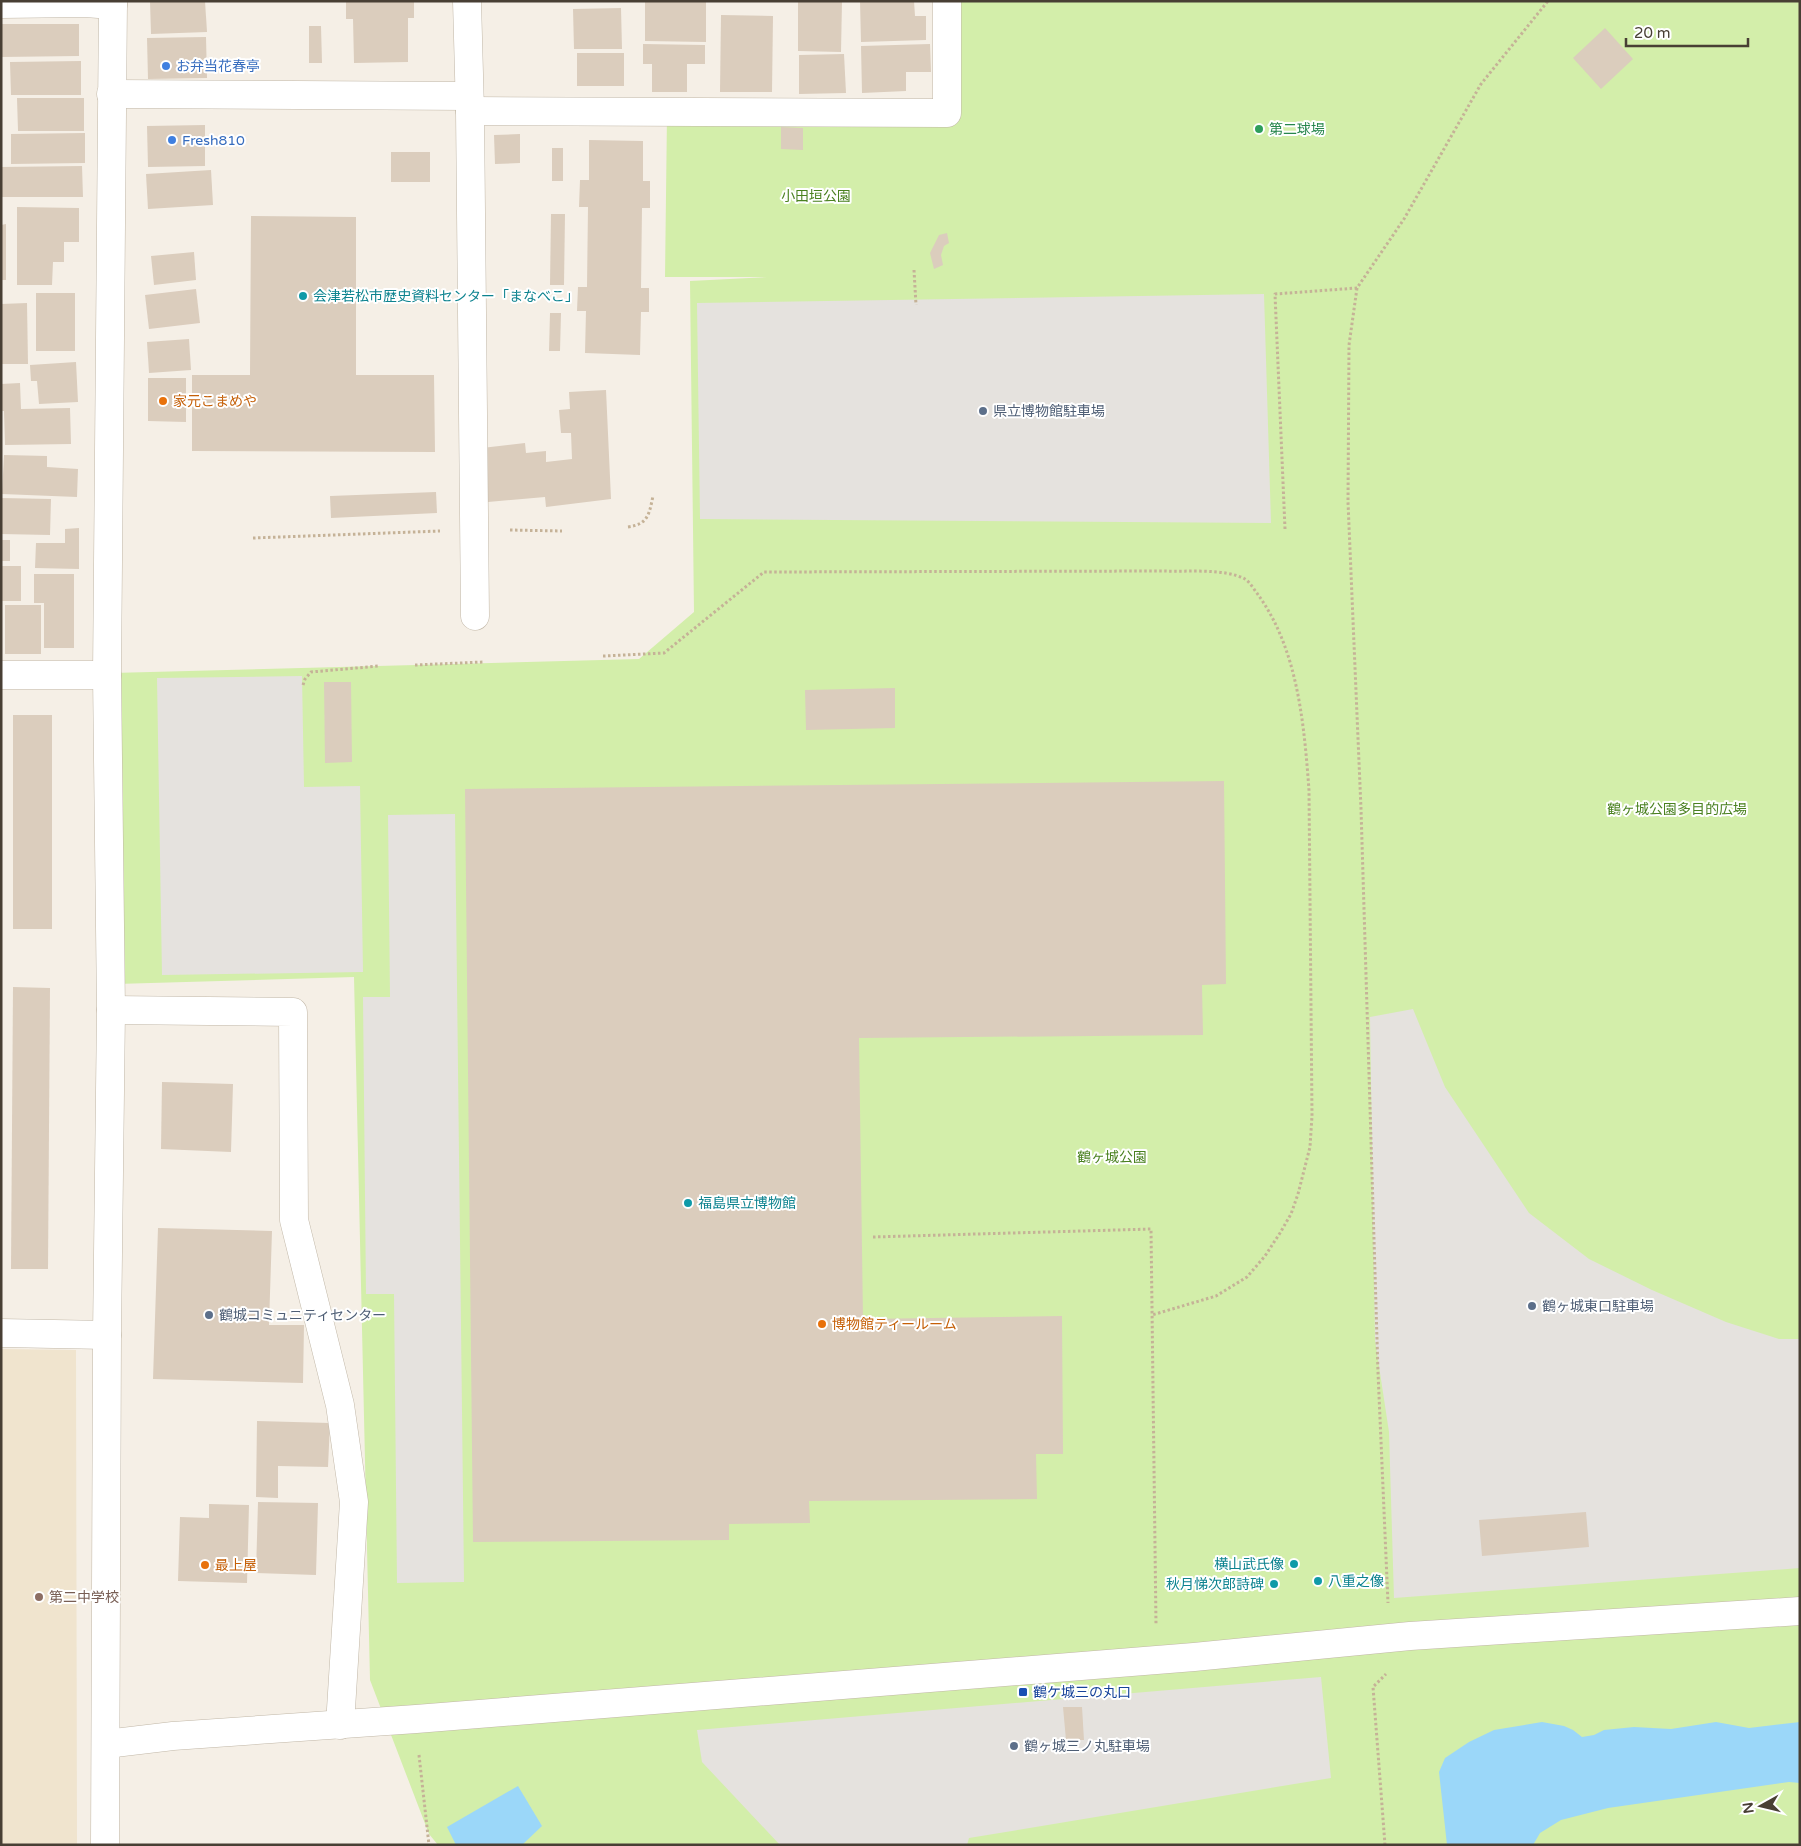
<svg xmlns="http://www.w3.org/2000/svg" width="1801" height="1846" viewBox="0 0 1801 1846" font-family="'Varela Round','Noto Sans JP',sans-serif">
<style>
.education{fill:#f0e4ce}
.green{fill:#d3eeaa}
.parking{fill:#e5e2de}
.water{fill:#9bd7f9}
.building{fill:#dbcdbd}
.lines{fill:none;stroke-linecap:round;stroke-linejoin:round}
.minor-casing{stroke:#c1b7a7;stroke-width:29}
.path{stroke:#c5b297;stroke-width:3;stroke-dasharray:2.5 2.5;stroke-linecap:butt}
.minor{stroke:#fff;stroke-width:28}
.shop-dot{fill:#3f7fe0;stroke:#fff;stroke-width:2}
.leisure-dot{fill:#2e9e5b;stroke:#fff;stroke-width:2}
.culture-dot{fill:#0f9aa8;stroke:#fff;stroke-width:2}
.food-dot{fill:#e8710a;stroke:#fff;stroke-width:2}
.service-dot{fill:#5c6f8a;stroke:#fff;stroke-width:2}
.education-dot{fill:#8d6e63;stroke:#fff;stroke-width:2}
.transit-dot{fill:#1a4fb4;stroke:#fff;stroke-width:2}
.labels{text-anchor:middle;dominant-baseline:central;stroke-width:4;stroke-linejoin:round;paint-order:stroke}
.shop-label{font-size:14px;fill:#366cbe;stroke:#fff;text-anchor:start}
.leisure-label{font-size:14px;fill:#27864d;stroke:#fff;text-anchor:start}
.park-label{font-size:14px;fill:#4a8120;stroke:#fff}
.culture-label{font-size:14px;fill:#0d838f;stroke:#fff;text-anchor:start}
.food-label{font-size:14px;fill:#c56008;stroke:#fff;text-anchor:start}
.service-label{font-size:14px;fill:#4e5e75;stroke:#fff;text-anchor:start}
.education-label{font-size:14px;fill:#785e54;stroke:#fff;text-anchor:start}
.transit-label{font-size:14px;fill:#164399;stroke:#fff;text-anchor:start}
</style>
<rect width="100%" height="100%" fill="#f5efe6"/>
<!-- education -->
<polygon class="education" points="1,1349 76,1350 77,1845 1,1845"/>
<!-- green -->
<polygon class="green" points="956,1 1800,1 1800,1845 438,1845 429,1834 370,1680 354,977 116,984 112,673 639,659 694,612 690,281 767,277 665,277 667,115 956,115"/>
<!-- parking -->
<g class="parking">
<polygon points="1264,294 1271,523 700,519 697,303"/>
<polygon points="302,676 304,787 360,786 363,972 162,975 157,678"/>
<polygon points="455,814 464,1582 397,1583 394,1294 366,1294 363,997 390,997 388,815"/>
<polygon points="1413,1009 1445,1087 1529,1213 1589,1259 1652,1290 1726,1322 1779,1339 1800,1339 1800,1568 1394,1598 1389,1432 1375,1340 1370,1017"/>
<polygon points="1321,1677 1331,1778 969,1838 967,1845 780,1845 702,1762 697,1730"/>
</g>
<!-- water -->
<g class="water">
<polygon points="1542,1722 1564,1726 1573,1730 1582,1737 1594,1735 1604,1730 1634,1727 1671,1729 1716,1722 1749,1728 1800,1722 1800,1783 1789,1782 1608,1808 1561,1820 1540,1833 1533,1845 1447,1845 1439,1772 1445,1758 1469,1742 1494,1730"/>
<polygon points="518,1786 542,1826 522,1845 456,1845 447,1827"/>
</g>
<!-- building -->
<g class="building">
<polygon points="150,1 205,1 207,32 151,34"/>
<polygon points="346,1 414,1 414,18 408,18 408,62 354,63 353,19 346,19"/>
<polygon points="645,1 706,1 706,42 645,41"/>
<polygon points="798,1 842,1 841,52 798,51"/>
<polygon points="860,1 914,1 915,16 926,16 926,40 861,42"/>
<polygon points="621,8 622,49 574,49 573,9"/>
<polygon points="721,15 773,16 772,92 720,92"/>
<polygon points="1,24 79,24 79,56 1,57"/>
<polygon points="309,26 321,26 322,63 309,63"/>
<polygon points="1605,28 1633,59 1601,89 1573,58"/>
<polygon points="206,37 207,78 148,79 147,38"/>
<polygon points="643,44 705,45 705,64 687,64 687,92 652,92 652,64 643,64"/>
<polygon points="930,44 931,72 906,72 906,91 862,93 861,46"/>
<rect x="577" y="53" width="47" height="33"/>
<polygon points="844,54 846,93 799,94 799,55"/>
<polygon points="81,61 81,95 11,95 10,62"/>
<polygon points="17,98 84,98 84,131 18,131"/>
<polygon points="205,125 205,166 148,167 147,126"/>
<polygon points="781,127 803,128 803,150 781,149"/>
<polygon points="85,133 85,163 11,164 11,134"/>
<polygon points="520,134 520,163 495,164 494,135"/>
<polygon points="589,140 643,141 643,181 650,181 650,208 642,208 641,288 649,288 649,312 641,312 640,355 585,353 586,311 577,311 578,287 587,287 588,207 579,207 580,180 589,180"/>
<rect x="552" y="148" width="11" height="33"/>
<rect x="391" y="152" width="39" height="30"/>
<polygon points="82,166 83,197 1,197 1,167"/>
<polygon points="211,170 213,205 148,209 146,174"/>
<polygon points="17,207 79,208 79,242 64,242 64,262 53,262 52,285 17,285"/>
<polygon points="551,214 565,214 564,285 550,285"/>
<polygon points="251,216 356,217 356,375 434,375 435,452 192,451 192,375 250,375"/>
<polygon points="6,224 6,280 1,280 1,225"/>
<polygon points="947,233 949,243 944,246 941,255 943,265 934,269 930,253 939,235"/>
<polygon points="194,252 196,280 154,285 151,256"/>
<polygon points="196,289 200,323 149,329 145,295"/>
<rect x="36" y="293" width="39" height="58"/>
<polygon points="27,303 28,364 1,364 1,304"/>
<polygon points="550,313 561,313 560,351 549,351"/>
<polygon points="189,339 191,370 149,373 147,342"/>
<polygon points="76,362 78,402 39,404 37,381 31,381 30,365"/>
<polygon points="148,378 186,378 186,422 148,421"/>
<polygon points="20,383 21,409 70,408 71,444 5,445 4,411 1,411 1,384"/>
<polygon points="606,390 611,499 546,507 545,497 488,502 482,448 525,443 526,453 546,451 546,462 572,459 571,433 561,433 559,410 570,409 569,392"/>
<polygon points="4,455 47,456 47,467 78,469 77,497 2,494"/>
<polygon points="436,492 437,513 331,518 330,496"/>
<polygon points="1,498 51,499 50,535 1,534"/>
<polygon points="79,528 79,569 35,568 36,543 65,543 65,529"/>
<rect x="1" y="540" width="9" height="21"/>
<rect x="1" y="566" width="20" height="35"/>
<polygon points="34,574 74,574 74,648 44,648 44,603 34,603"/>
<rect x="5" y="605" width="36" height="49"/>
<polygon points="324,682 351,682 352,762 325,763"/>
<polygon points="895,688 895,728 806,730 805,690"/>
<rect x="13" y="715" width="39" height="214"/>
<polygon points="1224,781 1226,984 1202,985 1203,1035 859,1038 863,1319 1062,1316 1063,1454 1036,1454 1037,1499 809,1501 810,1523 729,1524 729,1540 473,1542 465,789"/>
<polygon points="13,987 50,988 48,1269 11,1269"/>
<polygon points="162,1082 233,1084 231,1152 161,1149"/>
<polygon points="158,1228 272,1231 269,1325 304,1325 303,1383 153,1379"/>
<polygon points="257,1421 330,1423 328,1467 278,1466 278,1498 256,1497"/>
<polygon points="258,1502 318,1503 316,1575 256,1573"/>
<polygon points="209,1504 249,1505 247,1583 178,1581 180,1517 209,1518"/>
<polygon points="1586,1512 1589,1547 1482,1556 1479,1520"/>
<polygon points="1063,1707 1082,1707 1084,1740 1066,1740"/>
</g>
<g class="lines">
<!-- minor casing -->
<g class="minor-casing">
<g id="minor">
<polyline points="467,1 470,111 475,616"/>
<polyline points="1,4 85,3 113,5"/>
<polyline points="111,94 469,96"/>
<polyline points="470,111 947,113 947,1"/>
<polyline points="1,675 107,675"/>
<polyline points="111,1010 293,1012 294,1220 340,1405 354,1502 340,1725"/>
<polyline points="1,1333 107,1335"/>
<polyline points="106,1744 173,1736 416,1719 1194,1657 1410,1636 1800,1611"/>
<polyline points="105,1845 107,1335 111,1010 107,675 113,1"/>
</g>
</g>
<!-- path -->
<g class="path">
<polyline points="914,270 916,305"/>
<polyline points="1357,288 1349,345 1348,502 1361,809 1378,1372 1388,1603"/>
<path d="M628,527C648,524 649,515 653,496"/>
<polyline points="1285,529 1275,294 1357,288 1404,219 1481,84 1548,1"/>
<polyline points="510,530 562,531"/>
<polyline points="253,538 440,531"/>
<path d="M603,656L664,653L764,572L1165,571C1188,572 1224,568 1245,579C1250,582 1255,591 1259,596C1298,651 1304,724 1309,790L1312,1116L1310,1147L1298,1194L1291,1214L1280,1233L1265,1256L1247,1277L1216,1296L1152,1315"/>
<polyline points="415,665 483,662"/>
<polyline points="303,685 305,679 311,672 379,666"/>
<polyline points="873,1237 1151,1229 1156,1625"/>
<polyline points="419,1755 429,1845"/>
<polyline points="1385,1845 1373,1687 1386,1674"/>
</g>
<!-- minor -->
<use href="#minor" class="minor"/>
</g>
<!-- markers -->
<g class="shop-dot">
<circle cx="166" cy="66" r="5"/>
<circle cx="172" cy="140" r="5"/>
</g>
<circle class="leisure-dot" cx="1259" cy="129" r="5"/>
<g class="culture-dot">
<circle cx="303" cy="296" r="5"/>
<circle cx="688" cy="1203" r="5"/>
<circle cx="1294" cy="1564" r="5"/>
<circle cx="1318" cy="1581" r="5"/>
<circle cx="1274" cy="1584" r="5"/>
</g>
<g class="food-dot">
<circle cx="163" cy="401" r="5"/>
<circle cx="822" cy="1324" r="5"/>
<circle cx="205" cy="1565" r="5"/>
</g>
<g class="service-dot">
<circle cx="983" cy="411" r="5"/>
<circle cx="1532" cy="1306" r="5"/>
<circle cx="209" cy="1315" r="5"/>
<circle cx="1014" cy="1746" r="5"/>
</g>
<circle class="education-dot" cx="39" cy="1597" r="5"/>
<rect class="transit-dot" x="1018" y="1687" width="10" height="10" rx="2.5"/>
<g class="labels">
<!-- shop labels -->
<g class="shop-label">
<text x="176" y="66">お弁当花春亭</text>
<text x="182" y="140">Fresh810</text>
</g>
<!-- leisure labels -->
<g class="leisure-label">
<text x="1269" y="129">第二球場</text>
</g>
<!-- park labels -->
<g class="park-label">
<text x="816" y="196">小田垣公園</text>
<text x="1677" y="809">鶴ヶ城公園多目的広場</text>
<text x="1112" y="1157">鶴ヶ城公園</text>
</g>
<!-- culture labels -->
<g class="culture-label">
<text x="313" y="296">会津若松市歴史資料センター「まなべこ」</text>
<text x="698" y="1203">福島県立博物館</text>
<text x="1284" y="1564" text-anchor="end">横山武氏像</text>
<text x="1328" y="1581">八重之像</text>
<text x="1264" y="1584" text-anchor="end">秋月悌次郎詩碑</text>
</g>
<!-- food labels -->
<g class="food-label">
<text x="173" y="401">家元こまめや</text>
<text x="832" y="1324">博物館ティールーム</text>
<text x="215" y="1565">最上屋</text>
</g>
<!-- service labels -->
<g class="service-label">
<text x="993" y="411">県立博物館駐車場</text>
<text x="1542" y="1306">鶴ヶ城東口駐車場</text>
<text x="219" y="1315">鶴城コミュニティセンター</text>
<text x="1024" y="1746">鶴ヶ城三ノ丸駐車場</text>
</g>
<!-- education labels -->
<g class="education-label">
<text x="49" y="1597">第二中学校</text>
</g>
<!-- transit labels -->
<g class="transit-label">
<text x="1033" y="1692">鶴ケ城三の丸口</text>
</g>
</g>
<!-- border -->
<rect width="1801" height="1846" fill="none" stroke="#483f34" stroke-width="5"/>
<!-- north arrow -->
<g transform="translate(1761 1806) rotate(262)" stroke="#ffffff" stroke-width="4" paint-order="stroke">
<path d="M0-4L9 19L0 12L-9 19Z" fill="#483f34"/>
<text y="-8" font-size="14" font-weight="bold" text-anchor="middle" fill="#483f34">N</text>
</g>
<!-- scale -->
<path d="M1626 38v8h122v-8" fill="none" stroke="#483f34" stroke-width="2.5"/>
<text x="1634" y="38" font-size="15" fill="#483f34" stroke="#ffffff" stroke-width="4" paint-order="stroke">20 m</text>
</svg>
